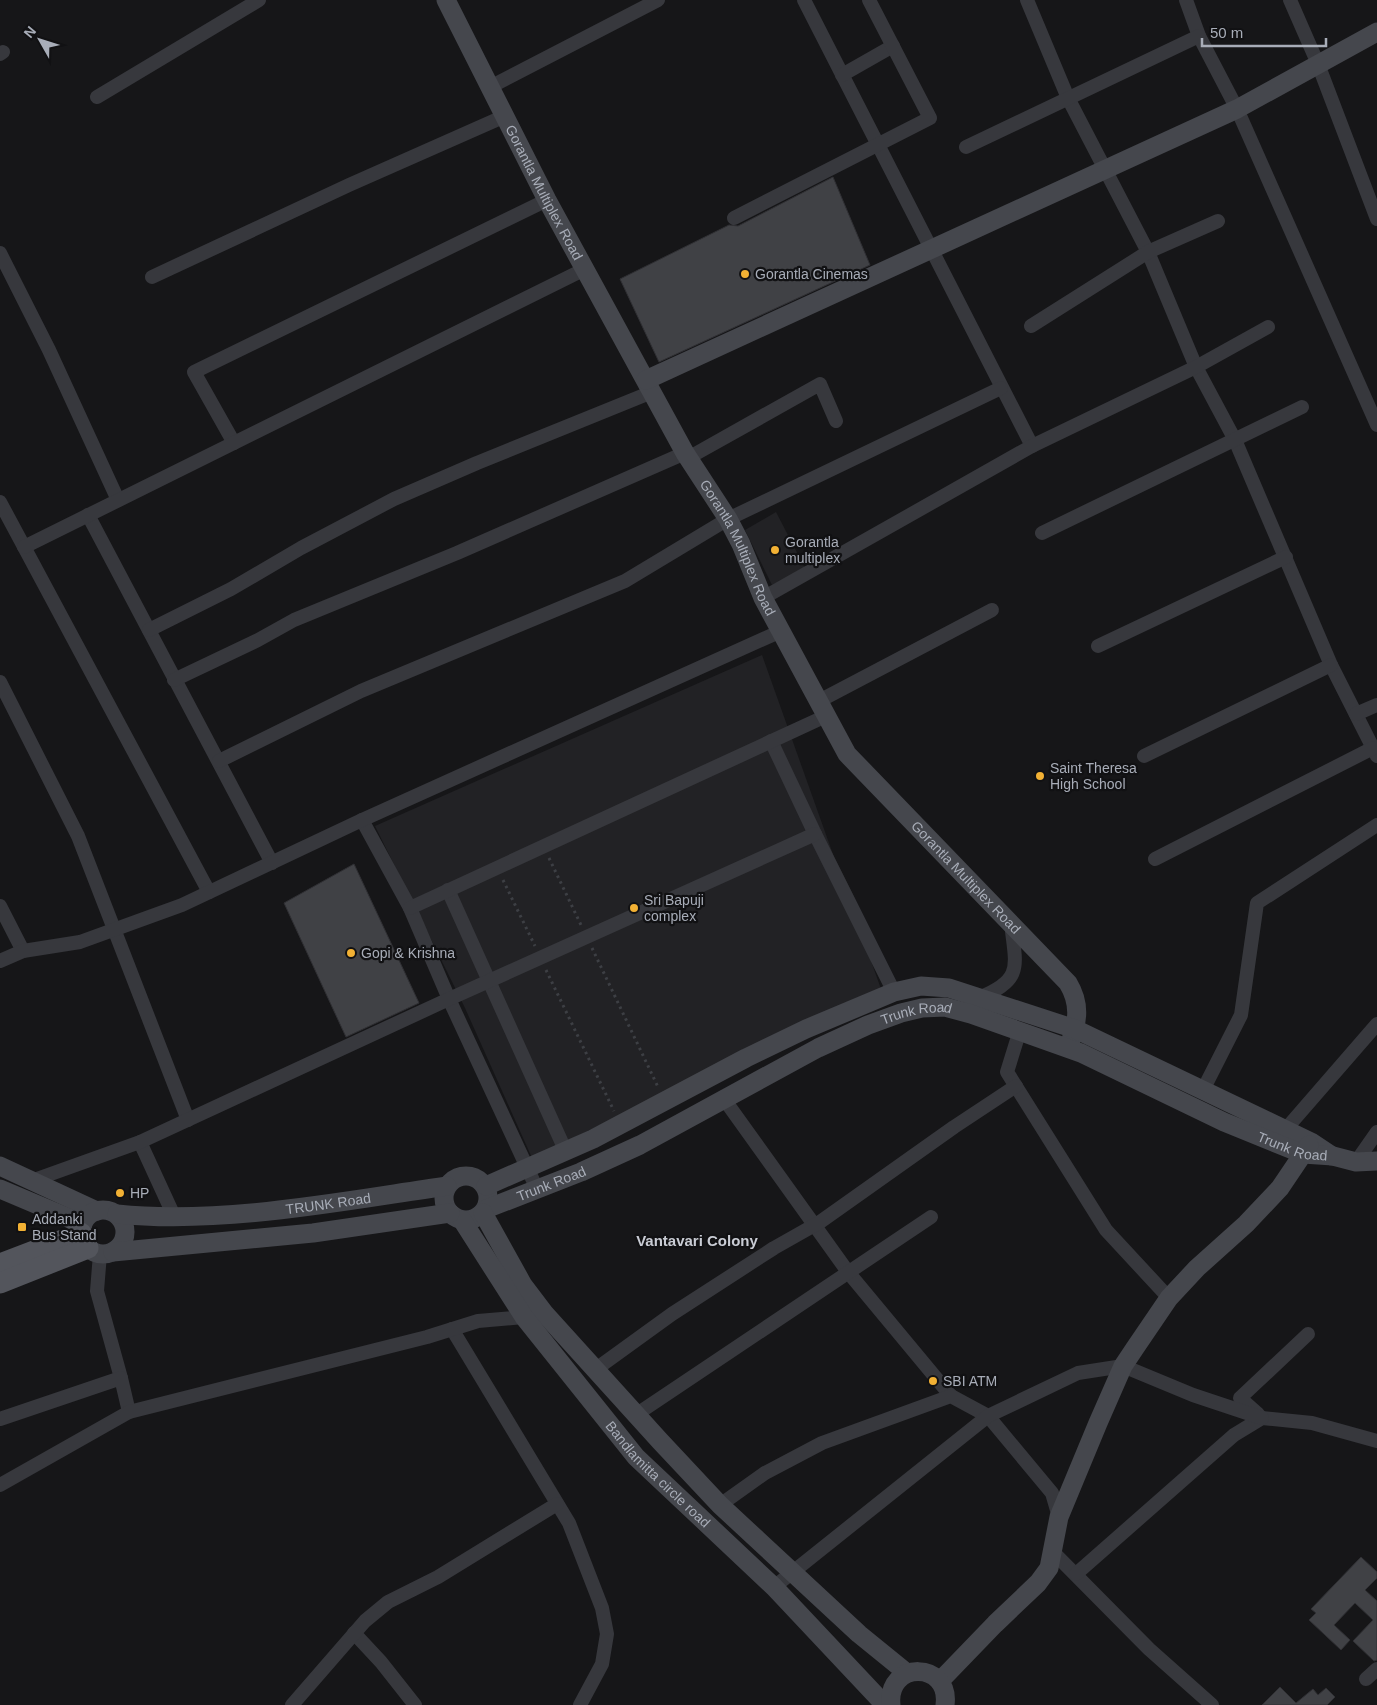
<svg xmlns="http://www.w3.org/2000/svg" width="1377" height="1705" viewBox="0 0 1377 1705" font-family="Helvetica,sans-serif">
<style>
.built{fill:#222225}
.building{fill:#404145;stroke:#303034}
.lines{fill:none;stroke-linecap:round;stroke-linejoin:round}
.path{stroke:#3d3f44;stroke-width:3;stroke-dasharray:2.5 4;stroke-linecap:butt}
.street{stroke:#37383d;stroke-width:14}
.secondary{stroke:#45474d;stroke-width:19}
.primary{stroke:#53555c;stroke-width:21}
.poi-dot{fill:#f2b134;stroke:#111113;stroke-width:2}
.labels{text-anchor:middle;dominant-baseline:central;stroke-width:4.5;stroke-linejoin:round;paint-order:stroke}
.street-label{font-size:14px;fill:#a8adb8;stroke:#111113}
.poi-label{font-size:14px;fill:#a8adb8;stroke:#111113;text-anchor:start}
.neighbourhood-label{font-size:15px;font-weight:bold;fill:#c9ccd4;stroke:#111113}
</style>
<rect width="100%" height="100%" fill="#161618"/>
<!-- built -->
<g class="built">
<polygon points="776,512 806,570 772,585 745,530"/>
<polygon points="762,655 881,989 532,1158 465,1008 375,826"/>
</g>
<!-- building -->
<g class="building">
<polygon points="833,177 870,265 659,362 620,279 729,225 738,226"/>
<polygon points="354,864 419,1003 346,1037 284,903"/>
<polygon points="1361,1557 1377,1572 1377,1578 1365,1590 1377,1601 1377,1660 1374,1661 1353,1641 1373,1620 1355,1603 1334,1625 1350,1640 1341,1650 1309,1620 1316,1613 1311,1609"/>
<polygon points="1280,1687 1296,1703 1313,1689 1318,1695 1326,1688 1335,1697 1327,1705 1262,1705"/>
</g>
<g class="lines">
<!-- path -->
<g class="path">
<polyline points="549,858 581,925"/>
<polyline points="503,880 535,946"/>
<polyline points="592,948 658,1087"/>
<polyline points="546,970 614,1111"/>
</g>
<!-- street -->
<g class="street">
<polyline points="804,0 1032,446"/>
<polyline points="1027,0 1068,98 1148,252 1196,367 1235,440 1331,665 1377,756"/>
<polyline points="1186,0 1199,36 1237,109 1377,425"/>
<polyline points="1290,0 1318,64 1377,219"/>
<polyline points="0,54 3,52"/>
<polyline points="842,75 893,46"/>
<polyline points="490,87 658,0"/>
<polyline points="97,97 259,0"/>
<polyline points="966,147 1199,36"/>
<polyline points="734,218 930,118 869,0"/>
<polyline points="0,253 49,350 118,500"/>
<polyline points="152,277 349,185 505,116"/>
<polyline points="1031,326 1148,252 1218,221"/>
<polyline points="234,443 194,372 547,200"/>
<polyline points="688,458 820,384 836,421"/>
<polyline points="0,502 209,892"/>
<polyline points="88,515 272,863"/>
<polyline points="1042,533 1302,407"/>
<polyline points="24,547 585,269"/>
<polyline points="763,598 1032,446 1196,367 1268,327"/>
<polyline points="149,630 231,589 301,548 394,499 477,463 652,392"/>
<polyline points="1098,646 1286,557"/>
<polyline points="174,680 258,640 294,620 457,553 685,453"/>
<polyline points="0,682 78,836 188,1120"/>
<polyline points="819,701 992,610"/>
<polyline points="1356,714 1377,705"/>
<polyline points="771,741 815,834 894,992"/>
<polyline points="1144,756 1331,665"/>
<polyline points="219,761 361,691 625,581 728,519 1001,388"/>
<polyline points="362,820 410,908 449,999 537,1189"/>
<polyline points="1155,859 1373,748"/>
<polyline points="448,890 562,1143"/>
<polyline points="0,906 23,951"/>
<polyline points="410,908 826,716"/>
<polyline points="0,961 23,951 80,942 182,905 362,820 781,631"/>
<path d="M981,997C1025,979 1015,964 1011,922"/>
<polyline points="1020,1030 1007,1072 1106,1230 1169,1298"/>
<polyline points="1203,1090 1241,1015 1257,903 1377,825"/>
<polyline points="724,1099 848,1272 951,1396"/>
<polyline points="1285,1130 1377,1024"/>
<polyline points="140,1142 174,1216"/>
<polyline points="1356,1162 1377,1132"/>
<polyline points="34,1180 140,1142 449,999 815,834"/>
<polyline points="100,1254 97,1291 121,1378"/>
<polyline points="452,1329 569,1523 602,1608 607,1634 602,1664 580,1705"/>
<polyline points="596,1369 672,1314 774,1248 820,1222 954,1127 1016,1086"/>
<polyline points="637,1414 931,1217"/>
<polyline points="1258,1414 1240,1398 1308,1334"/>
<polyline points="0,1419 121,1378 129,1412"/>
<polyline points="0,1485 129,1412 427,1337 478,1321 524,1317 530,1314"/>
<polyline points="720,1505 765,1473 822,1443 951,1396 988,1416 1052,1493 1059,1517"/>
<polyline points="1052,1551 1149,1649 1212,1705"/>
<polyline points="1076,1574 1234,1435 1262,1418 1312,1423 1377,1441"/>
<polyline points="774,1587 988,1416 1078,1373 1123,1366 1193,1395 1262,1418"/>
<polyline points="354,1633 381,1662 415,1705"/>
<polyline points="1366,1679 1377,1669"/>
<polyline points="292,1705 365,1621 388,1602 438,1577 557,1504"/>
</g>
<!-- secondary -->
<g class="secondary">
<path id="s1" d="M446,0L547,200L685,453L728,519L741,544L763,598L847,754L1068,983C1082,1006 1077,1025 1068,1048"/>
<polyline points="646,380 1237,109 1377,32"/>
<polyline points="0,1166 97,1211"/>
<circle cx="466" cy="1198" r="22"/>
<polyline points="486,1186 593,1139 746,1058 806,1029 894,992 921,986 949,988 1075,1029 1311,1142 1332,1156"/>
<polyline points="0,1189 83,1224"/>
<path id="s2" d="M486,1209L581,1172L640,1145L818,1048L868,1025L901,1013L922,1008L945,1007L971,1014L1081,1053L1224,1122L1303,1154L1333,1156L1356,1162L1377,1161"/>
<circle cx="103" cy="1232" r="22"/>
<polyline points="483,1213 523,1285 545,1314 660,1441 720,1505 859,1634 907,1673"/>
<path id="s3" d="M117,1214C222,1225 343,1201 447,1186"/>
<path id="s4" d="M462,1220L524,1317L636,1457L774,1587L885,1705"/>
<polyline points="113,1252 313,1233 450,1213"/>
<polyline points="940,1681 995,1624 1038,1583 1049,1568 1059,1517 1098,1423 1123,1366 1135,1348 1169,1298 1197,1268 1246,1224 1280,1188 1309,1145"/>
<path d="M891,1705C886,1660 951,1661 945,1705"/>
</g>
<!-- primary -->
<g class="primary">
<polyline points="0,1264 81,1233"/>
<polyline points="0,1283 88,1248"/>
</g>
</g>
<!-- markers -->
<g class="poi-dot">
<circle cx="745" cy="274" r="5"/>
<circle cx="775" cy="550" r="5"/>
<circle cx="1040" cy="776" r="5"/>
<circle cx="634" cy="908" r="5"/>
<circle cx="351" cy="953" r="5"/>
<circle cx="120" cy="1193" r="5"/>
<rect x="17" y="1222" width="10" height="10" rx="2.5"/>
<circle cx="933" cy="1381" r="5"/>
</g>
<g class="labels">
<!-- street labels -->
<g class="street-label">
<text stroke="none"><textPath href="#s1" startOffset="216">Gorantla Multiplex Road</textPath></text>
<text stroke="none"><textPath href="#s1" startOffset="621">Gorantla Multiplex Road</textPath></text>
<text stroke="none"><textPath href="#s1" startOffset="1026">Gorantla Multiplex Road</textPath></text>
<text stroke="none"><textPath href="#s2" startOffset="475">Trunk Road</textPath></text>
<text stroke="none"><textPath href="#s2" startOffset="880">Trunk Road</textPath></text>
<text stroke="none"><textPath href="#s2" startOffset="70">Trunk Road</textPath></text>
<text stroke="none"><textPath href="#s3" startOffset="212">TRUNK Road</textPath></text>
<text stroke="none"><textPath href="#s4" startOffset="322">Bandlamitta circle road</textPath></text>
</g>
<!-- poi labels -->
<g class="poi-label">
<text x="755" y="274">Gorantla Cinemas</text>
<text x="785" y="542">Gorantla<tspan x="785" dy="16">multiplex</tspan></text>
<text x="1050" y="768">Saint Theresa<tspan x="1050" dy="16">High School</tspan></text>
<text x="644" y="900">Sri Bapuji<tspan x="644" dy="16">complex</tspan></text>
<text x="361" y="953">Gopi &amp; Krishna</text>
<text x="130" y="1193">HP</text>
<text x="32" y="1219">Addanki<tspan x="32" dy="16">Bus Stand</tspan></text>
<text x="943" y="1381">SBI ATM</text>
</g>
<!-- neighbourhood labels -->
<g class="neighbourhood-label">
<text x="697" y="1240">Vantavari Colony</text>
</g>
</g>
<!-- north arrow -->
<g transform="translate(40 40) rotate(309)" stroke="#111113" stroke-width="4" paint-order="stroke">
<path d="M0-4L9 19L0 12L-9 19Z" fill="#a8adb8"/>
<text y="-8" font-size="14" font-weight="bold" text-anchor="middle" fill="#a8adb8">N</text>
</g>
<!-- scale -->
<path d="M1202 38v8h124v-8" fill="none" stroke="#a8adb8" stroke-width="2.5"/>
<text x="1210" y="38" font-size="15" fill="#a8adb8" stroke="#111113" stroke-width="4" paint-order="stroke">50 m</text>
</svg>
